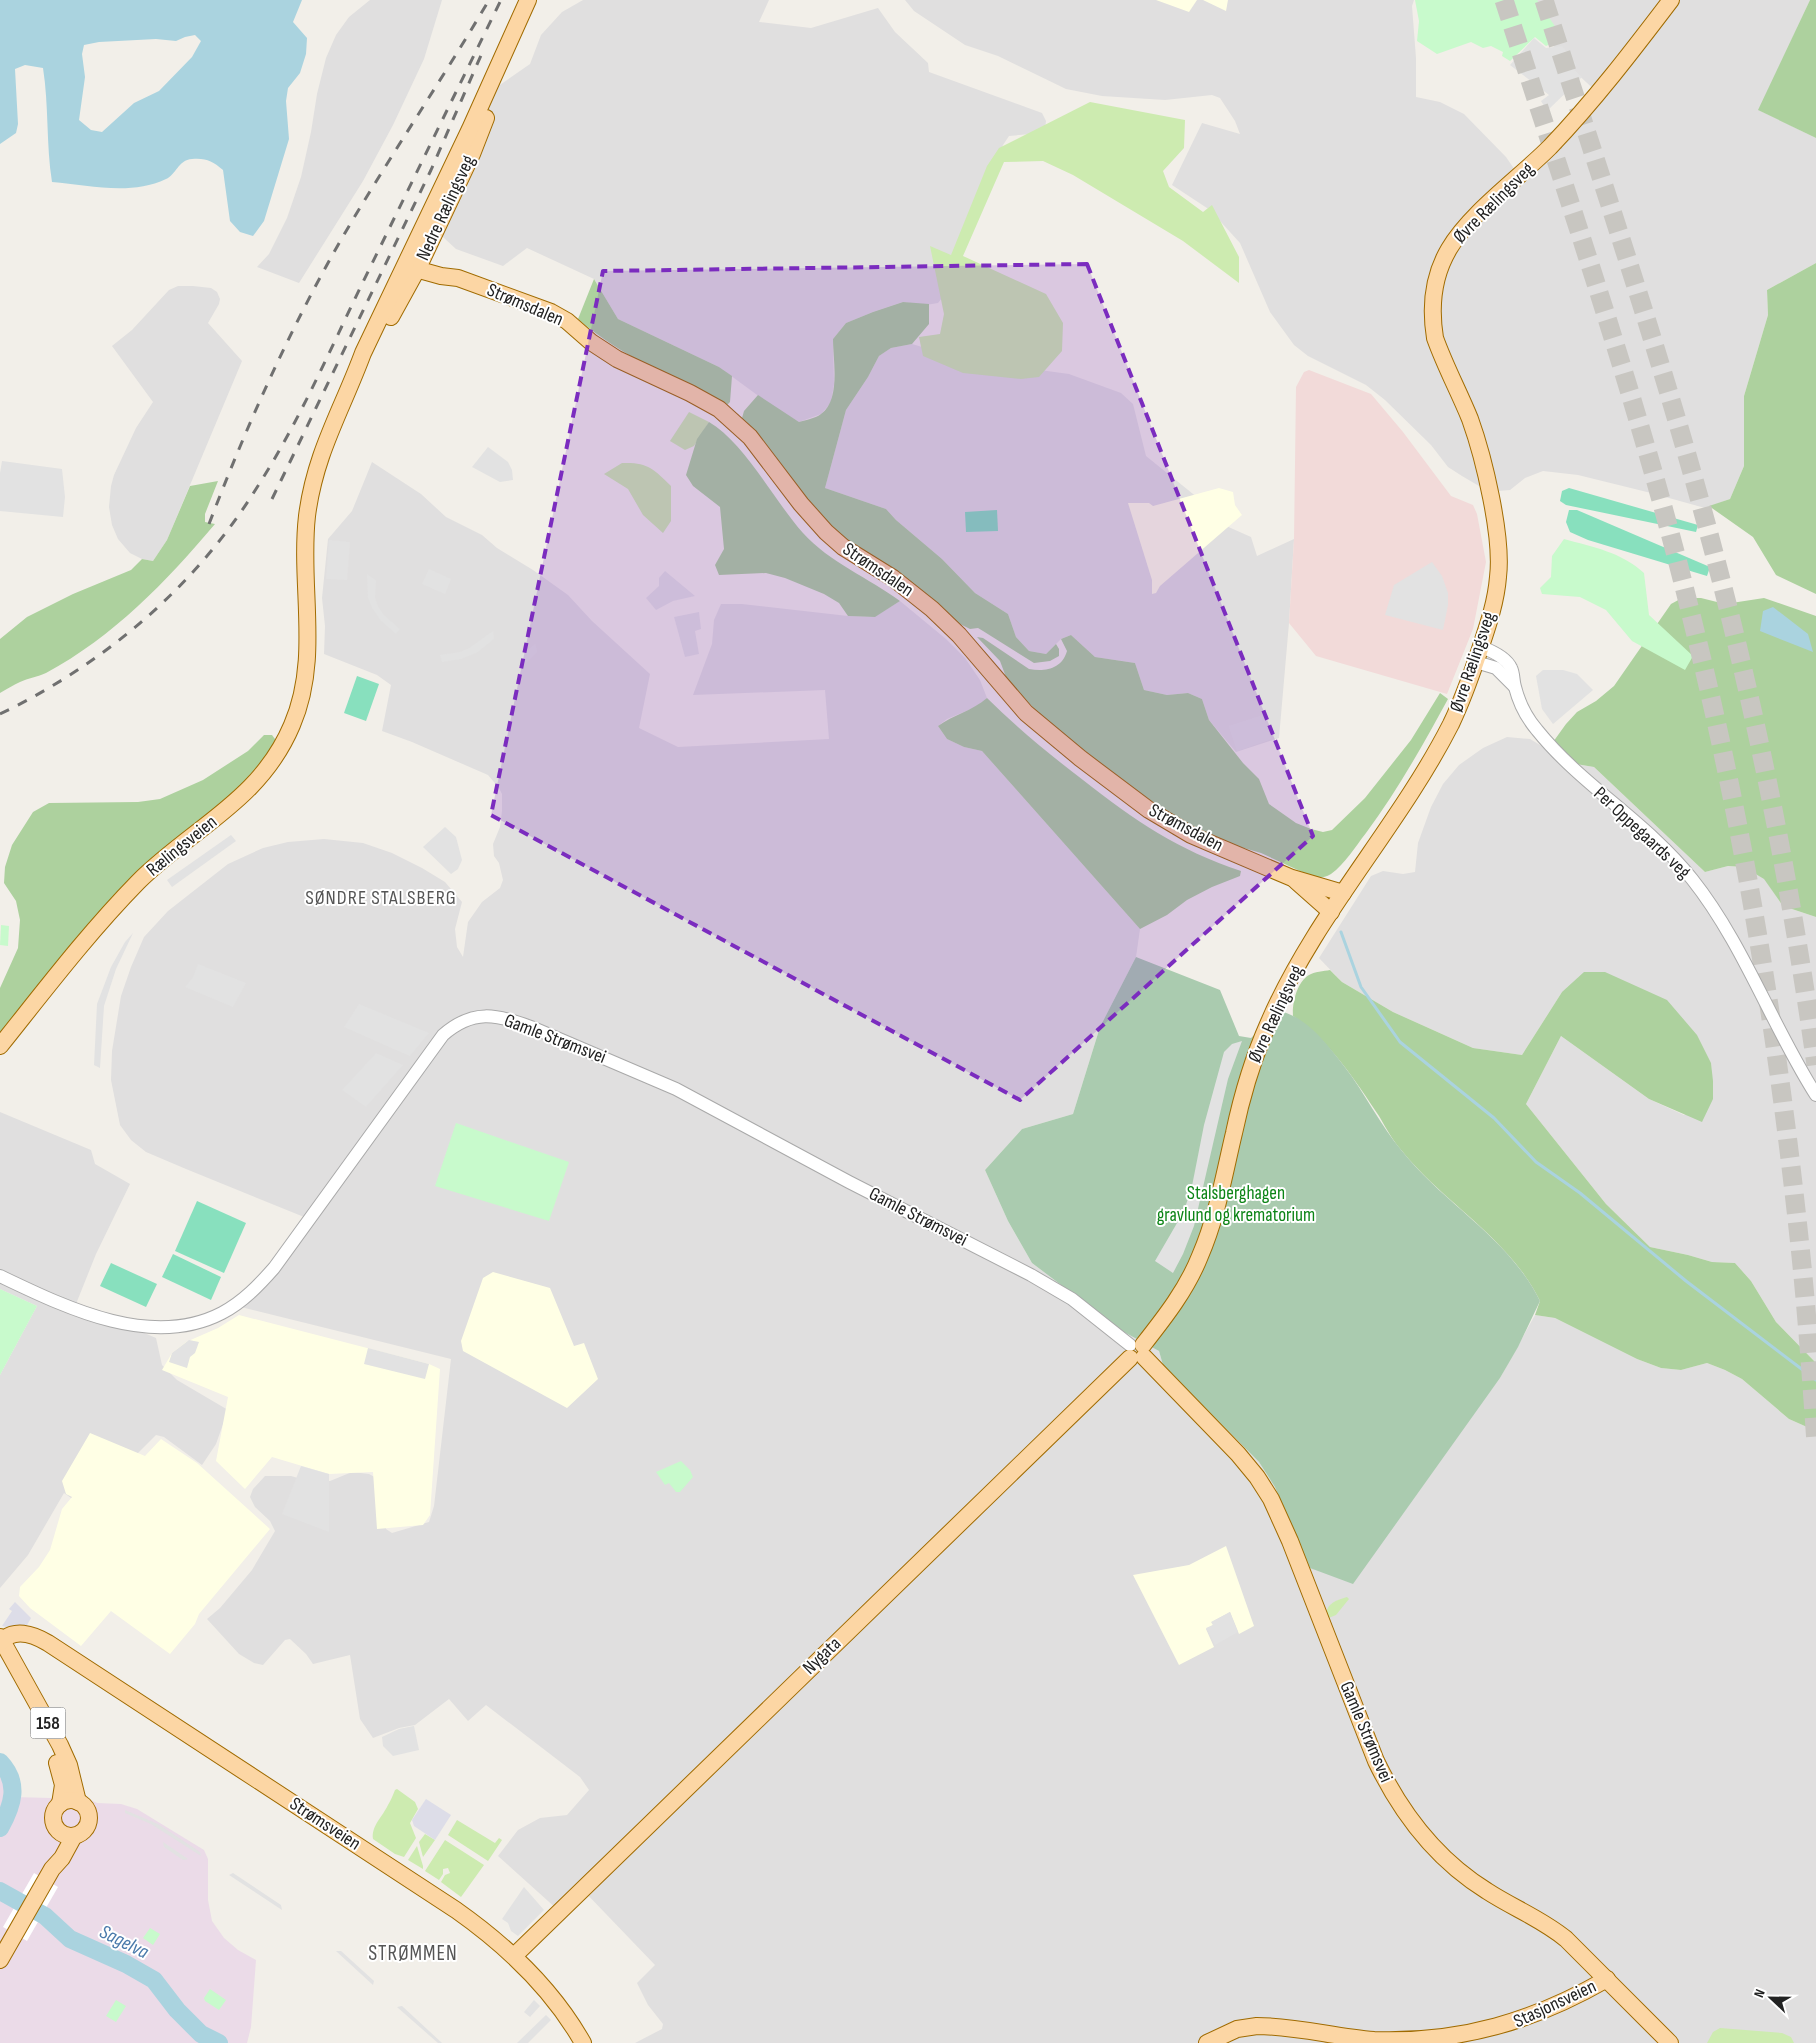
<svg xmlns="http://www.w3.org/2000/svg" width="1816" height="2043" viewBox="0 0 1816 2043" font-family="'Sofia Sans Condensed',sans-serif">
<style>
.residential{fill:#e0dfdf}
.commercial{fill:#f2dad9}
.industrial{fill:#ebdbe8}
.education{fill:#ffffe5}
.grass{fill:#cdebb0}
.forest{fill:#add19e}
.cemetery{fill:#aacbaf}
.park{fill:#c8facc}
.pitch{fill:#88e0be}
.parking{fill:#e2e2e2}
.plaza{fill:#dddde8}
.water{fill:#aad3df;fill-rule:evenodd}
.pier{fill:#fff}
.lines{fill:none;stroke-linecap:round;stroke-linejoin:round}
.stream{stroke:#aad3df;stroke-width:3}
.river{stroke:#aad3df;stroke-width:18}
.highway-tunnel{stroke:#c8c6c1;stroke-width:19;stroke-dasharray:19 9;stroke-linecap:butt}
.minor-casing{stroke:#a9a9a9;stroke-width:14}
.major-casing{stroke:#a06b00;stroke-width:18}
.minor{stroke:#fff;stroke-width:12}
.major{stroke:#fcd6a4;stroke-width:16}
.rail{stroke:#707070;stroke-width:3;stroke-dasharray:10 10;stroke-linecap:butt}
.marked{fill:#7b2cbf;fill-opacity:0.2;stroke:#7b2cbf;stroke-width:4;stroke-dasharray:10 6;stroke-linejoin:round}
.labels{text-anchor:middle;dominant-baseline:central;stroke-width:4;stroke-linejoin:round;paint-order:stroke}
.shield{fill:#fff;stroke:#646464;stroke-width:1}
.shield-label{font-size:18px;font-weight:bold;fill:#222}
.street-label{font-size:19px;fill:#222;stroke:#fff}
.park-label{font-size:19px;fill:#0c8416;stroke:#fff}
.neighbourhood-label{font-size:20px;letter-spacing:1px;fill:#555;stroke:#fff}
.water-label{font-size:20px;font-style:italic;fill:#4a7aab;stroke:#fff}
.quarter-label{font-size:21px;letter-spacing:1px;fill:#555;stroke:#fff}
</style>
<rect width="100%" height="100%" fill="#f2efe9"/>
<!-- residential -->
<g class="residential">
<polygon points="370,0 442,0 424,59 393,125 363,181 299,283 257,267 269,254 287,218 301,177 311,132 317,94 326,58 336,35 349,17"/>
<polygon points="583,0 769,0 759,22 811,28 878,8 895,32 928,63 929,72 1042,113 1046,121 1045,129 1030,134 1009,136 1003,145 946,293 938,303 926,305 903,302 873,312 846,323 833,339 834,384 831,403 821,414 799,422 771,405 719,367 618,319 594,279 527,248 503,266 456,249 431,226 494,89 530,64 541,35 562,12"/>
<polygon points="905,0 1414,0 1412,6 1416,58 1416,97 1440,102 1464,114 1506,157 1517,173 1601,96 1571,68 1550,42 1488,0 1810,0 1759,110 1816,138 1816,263 1767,290 1768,315 1744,396 1744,466 1730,499 1705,508 1651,493 1578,475 1543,471 1525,478 1510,490 1498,491 1479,486 1462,476 1448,467 1431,445 1385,400 1366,385 1308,356 1294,345 1270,312 1240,243 1210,210 1172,185 1202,123 1240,134 1235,121 1220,98 1212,95 1165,100 1102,96 1066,89 998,56 965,45 914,11"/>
<polygon points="178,286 193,286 211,288 217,292 220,299 219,304 208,323 242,361 167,540 153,561 142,559 130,553 118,539 112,525 109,507 111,486 114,475 136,428 153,402 112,346 132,330 169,290"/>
<polygon points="912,344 966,360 1069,374 1121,393 1133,404 1146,456 1198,498 1224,525 1251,537 1257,556 1294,539 1289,623 1279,738 1236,752 1209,720 1202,699 1188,693 1167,695 1144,690 1135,663 1095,657 1071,635 1061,639 1046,654 1029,651 1016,637 1008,614 975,593 942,559 896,520 886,509 825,488 846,410 868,377 879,356 891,348"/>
<polygon points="372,462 421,494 446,517 482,535 497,548 533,570 568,595 592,621 650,674 639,728 678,747 829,739 825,690 693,695 712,644 714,620 721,604 742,604 848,616 874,617 900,601 946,639 965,658 980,680 987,698 978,706 947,719 938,726 947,739 964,747 982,751 1140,929 1136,957 1100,1027 1073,1114 1022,1129 985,1170 1008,1221 1032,1263 1122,1331 1159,1351 1163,1365 1259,1462 1275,1487 1470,1418 1500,1378 1535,1315 1555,1318 1637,1359 1661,1368 1681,1370 1707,1363 1725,1370 1742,1379 1789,1419 1816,1431 1816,2043 635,2043 662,2029 663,2024 648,2005 637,1983 655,1965 582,1889 558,1910 498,1856 518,1830 540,1818 567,1815 589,1790 580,1777 486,1705 468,1721 449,1699 415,1725 399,1728 373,1738 360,1719 350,1655 313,1664 306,1654 290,1639 285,1640 263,1665 254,1663 239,1654 207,1619 220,1608 252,1570 275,1531 270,1521 255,1507 250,1497 253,1489 265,1476 291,1476 312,1482 330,1481 352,1472 369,1474 380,1480 381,1501 386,1529 392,1533 429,1522 434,1506 451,1359 237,1306 309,1219 186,1169 146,1152 131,1140 120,1125 111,1080 112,1051 121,996 131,967 144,937 168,911 228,864 263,848 288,842 324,839 363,843 392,853 422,868 445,882 462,902 455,929 457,947 463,957 468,922 482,902 500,888 503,880 499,863 494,856 493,844 500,827 502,811 502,794 499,788 488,775 412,742 382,731 391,685 377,675 324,654 325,626 322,598 328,539 352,511"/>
<polygon points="1507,737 1530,739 1570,763 1594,767 1705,872 1728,866 1744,867 1764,878 1783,906 1816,917 1816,1363 1776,1322 1751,1281 1735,1263 1712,1262 1688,1255 1650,1247 1606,1204 1526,1104 1561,1036 1649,1099 1684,1115 1713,1099 1711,1063 1562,992 1522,1055 1473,1048 1393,1012 1342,982 1319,958 1371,876 1383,871 1403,874 1415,872 1418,843 1431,807 1443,784 1459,765 1483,748"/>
<polygon points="0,1112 91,1150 95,1164 130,1184 96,1254 76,1304 156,1338 162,1365 177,1380 228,1410 216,1444 202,1465 164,1437 156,1435 84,1507 64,1493 28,1555 0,1588 0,1375 37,1306 0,1289"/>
</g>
<!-- commercial -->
<polygon class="commercial" points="1309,370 1371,394 1403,432 1451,496 1473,505 1477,514 1486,562 1473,629 1447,694 1316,656 1289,623 1294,539 1296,387 1304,372"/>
<!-- industrial -->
<polygon class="industrial" points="0,1764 9,1769 13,1797 89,1799 97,1803 121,1804 137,1809 204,1850 208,1859 208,1900 212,1921 224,1938 238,1950 256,1960 251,2027 247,2043 0,2043 0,1954 3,1944 0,1941"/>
<!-- education -->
<g class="education">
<polygon points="1156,0 1197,0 1189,12"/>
<polygon points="1203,0 1228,0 1226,11"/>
<polygon points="1219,488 1233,492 1235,505 1242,515 1160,586 1156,593 1152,594 1152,580 1128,503 1149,503 1153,506"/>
<polygon points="493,1272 550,1288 574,1346 584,1343 598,1379 567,1408 463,1351 461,1341 483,1278"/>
<polygon points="239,1315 429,1364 440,1369 430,1515 423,1525 377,1529 373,1472 329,1474 272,1457 245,1489 216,1461 228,1397 162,1370 172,1353 186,1342 218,1328"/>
<polygon points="90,1433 145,1456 161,1439 197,1463 270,1529 199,1614 195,1624 170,1654 111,1611 81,1646 30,1608 19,1596 20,1587 39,1567 50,1550 62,1509 72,1497 66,1494 62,1481"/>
<polygon points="1226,1546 1254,1626 1239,1634 1230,1612 1212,1622 1213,1625 1206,1629 1214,1647 1179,1665 1133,1575 1189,1565"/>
</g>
<!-- grass -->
<g class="grass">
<polygon points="1090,102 1185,120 1184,148 1163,171 1169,187 1203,212 1212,205 1239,257 1239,283 1183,241 1073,175 1043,161 1004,162 963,256 1046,294 1063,323 1062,351 1039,377 1021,379 963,373 923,356 919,337 940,334 944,314 930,246 951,255 987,166 999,148"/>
<polygon points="689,412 709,422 694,446 685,450 670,441"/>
<path d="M622,463C647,462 653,468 671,486V521L663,533L643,515L628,489L604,474Z"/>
<path d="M1347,1597L1349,1599L1336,1615L1326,1619C1325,1604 1334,1601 1347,1597Z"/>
<path d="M397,1789L415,1802L418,1809L410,1823L416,1838L404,1857L395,1854L373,1839C371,1826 383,1816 388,1805C391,1800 393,1795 395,1790Z"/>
<polygon points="457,1820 495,1843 499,1838 502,1840 488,1861 448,1835"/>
<polygon points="425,1834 435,1840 423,1857 419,1842"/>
<polygon points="445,1840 484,1865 461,1897 441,1882 445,1875 450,1873 448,1868 443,1869 443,1874 439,1880 425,1871"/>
<polygon points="417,1846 423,1866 423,1869 408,1860"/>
<polygon points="1720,2028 1782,2033 1791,2037 1794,2043 1707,2043 1713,2032"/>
</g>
<!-- forest -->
<g class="forest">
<polygon points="1810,0 1816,0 1816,138 1758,110"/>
<polygon points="1816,263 1816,594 1776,575 1753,537 1709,506 1730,499 1744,466 1744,396 1768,315 1767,290"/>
<path d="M594,279L618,319L719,367L732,376L730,402L727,405C675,379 622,357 578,319Z"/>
<path d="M903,302L929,304V324L912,344L891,348L879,356L868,377L846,410L825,488L886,509L896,520L942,559L975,593L1008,614L1016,637L1029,651L1046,654L1056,644L1059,649V656L1050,661L1034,663L983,631L978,628L970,629L956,622L833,529L820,515L760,436L742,418L744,411L758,395L799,422C806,420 816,418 821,414C841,400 833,360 833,339L846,323L873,312Z"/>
<path d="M709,422C744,442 775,502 803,533C829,562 869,578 900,601L875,617L848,616L839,603L824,594L785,578L766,573L719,575L715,565L724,549L720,507L693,486L686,475L697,439Z"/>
<path d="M218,481L205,514V522L215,524C166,582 113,637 46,673C38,677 28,678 20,682C13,685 7,689 0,693V639L27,617L73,594L131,570L142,559L153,561L167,540L190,486Z"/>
<polygon points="1682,598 1701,598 1725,604 1764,598 1816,616 1816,917 1783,906 1764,879 1744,867 1728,866 1705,872 1594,767 1570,763 1548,749 1566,724 1577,712 1596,701 1614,686 1671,604"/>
<path d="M1071,635L1095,657L1135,663L1144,690L1167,695L1188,693L1202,699L1209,720L1243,763L1259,779L1269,804L1296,823L1311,829L1323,832L1332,830L1365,798L1411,740L1440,693L1448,699C1423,745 1397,791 1366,833C1355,847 1345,864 1331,874C1324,878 1320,878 1313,877L1261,853L1223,842L1170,814L1139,792L1049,724L1017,691L1006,677L1000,661L977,637L983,638L1029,669C1045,672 1062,669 1067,651L1061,639Z"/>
<path d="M987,698C1017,728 1049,754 1083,780C1135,821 1178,850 1241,871L1240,876L1212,887L1187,900L1167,915L1140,929L982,751L964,747L947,739L938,726C953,715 972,711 987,698Z"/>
<polygon points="264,735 272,735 278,743 270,761 170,848 0,1045 0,988 18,948 20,920 16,901 4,883 5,867 12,845 33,812 49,803 138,802 160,799 203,780 248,751"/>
<path d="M1330,970L1342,982L1393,1012L1473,1048L1522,1055L1562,992L1584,972H1605L1667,1000L1697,1035L1711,1063L1713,1081V1099L1702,1122L1649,1099L1561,1036L1526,1104L1606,1204L1650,1247L1688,1255L1712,1262L1735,1263L1751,1281L1776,1322L1816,1363V1431L1789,1419L1742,1379L1725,1370L1707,1363L1681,1370L1661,1368L1637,1359L1555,1318L1535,1315L1540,1301C1509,1238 1445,1204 1402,1151C1393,1141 1386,1128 1379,1116C1355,1080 1330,1041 1293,1016C1292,1003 1297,982 1309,975C1314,972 1324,971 1330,970Z"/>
</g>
<!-- cemetery -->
<path class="cemetery" d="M1136,957L1220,990L1239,1036L1251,1038L1279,1011C1306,1016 1328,1045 1344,1066C1365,1093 1380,1125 1402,1151C1445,1205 1509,1238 1540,1301L1518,1347L1500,1378L1353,1584L1310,1568L1275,1487L1259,1462L1163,1365L1159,1351L1122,1331L1032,1263L1008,1221L985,1170L1022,1129L1073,1114L1100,1027Z"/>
<!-- park -->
<g class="park">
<polygon points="1415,0 1537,0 1563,38 1546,46 1535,37 1510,61 1502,56 1503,52 1491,46 1483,48 1471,42 1437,54 1417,41 1419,21"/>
<path d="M1564,539C1593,547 1621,552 1644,573L1649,615L1693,656L1685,670L1632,641L1606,610L1580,597L1542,594L1540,588L1551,577L1552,556Z"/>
<polygon points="1,925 9,926 8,946 0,945"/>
<polygon points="456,1123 569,1162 549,1221 435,1186"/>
<polygon points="0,1289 37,1306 0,1375"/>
<polygon points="681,1461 690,1470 693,1477 680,1492 676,1492 669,1483 665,1485 656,1472"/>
<polygon points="150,1928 160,1934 153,1945 143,1938"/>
<polygon points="210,1989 226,2000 219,2010 205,2001 204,1998"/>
<polygon points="116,2000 126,2006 116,2022 106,2016"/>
</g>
<!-- pitch -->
<g class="pitch">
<polygon points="1569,488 1698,525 1696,532 1566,505 1560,501 1562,491"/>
<polygon points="997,510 998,531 966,532 965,512"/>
<polygon points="1569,510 1577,510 1710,567 1707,576 1588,540 1570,532 1566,522"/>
<polygon points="357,676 379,684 366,721 344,713"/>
<polygon points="197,1201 246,1223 224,1273 175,1251"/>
<polygon points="173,1254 221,1277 211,1300 162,1277"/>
<polygon points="111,1263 157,1284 146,1307 100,1286"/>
</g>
<!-- parking -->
<g class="parking">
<polygon points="1534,38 1546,48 1562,46 1576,64 1574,70 1582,77 1547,111 1541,101 1549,95 1510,65"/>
<polygon points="488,447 508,462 512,470 513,480 500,482 472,467"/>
<polygon points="2,461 62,469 65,497 63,517 0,511 0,473"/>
<polygon points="329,540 350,542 347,580 326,579"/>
<polygon points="1432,562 1442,576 1448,593 1448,605 1443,630 1385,615 1394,585"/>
<polygon points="429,569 451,579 445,594 422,584"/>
<polygon points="665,571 695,596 673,601 656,610 646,598 659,586 659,578"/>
<polygon points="367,574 376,580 375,598 378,606 384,615 400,629 396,634 381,621 372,608 368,598"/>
<polygon points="699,612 701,629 695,631 699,654 685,657 674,617"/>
<polygon points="493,631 494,639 478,652 461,659 442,662 440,655 460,652 469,648"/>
<polygon points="535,644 537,652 524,665 522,656"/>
<polygon points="1543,670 1563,670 1577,674 1593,690 1553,724 1542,709 1536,676"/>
<polygon points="1263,715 1271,739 1237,751 1229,726"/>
<polygon points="445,827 456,837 462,860 458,869 451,874 423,847"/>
<polygon points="231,835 236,841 172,887 167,880"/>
<polygon points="133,933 116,969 104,1006 100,1068 94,1065 97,1004 111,967 125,942"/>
<polygon points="198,964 246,983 233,1007 185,987 193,977"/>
<polygon points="359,1004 429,1033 410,1056 398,1051 344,1027"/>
<polygon points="1242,1041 1228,1079 1194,1226 1183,1254 1173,1273 1155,1261 1184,1211 1192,1186 1204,1125 1224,1052 1232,1044"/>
<polygon points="376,1053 403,1065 366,1107 342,1090"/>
<polygon points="189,1340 199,1342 195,1353 190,1357 187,1368 169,1362 172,1353"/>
<polygon points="368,1348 429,1364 425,1379 364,1364"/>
<polygon points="301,1466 329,1474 329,1532 282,1514"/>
<polygon points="1230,1612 1238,1632 1215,1645 1206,1628 1213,1625 1211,1622"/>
<polygon points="414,1726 419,1750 393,1756 383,1746 382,1737 399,1729"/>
<polygon points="125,1810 158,1824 200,1852 201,1856 151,1824 125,1813"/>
<polygon points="163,1842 188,1859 183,1860 164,1847"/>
<polygon points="233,1873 281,1905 282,1910 229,1875"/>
<polygon points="524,1887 544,1910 518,1936 511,1931 508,1923 502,1919"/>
<polygon points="341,1951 374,1981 373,1985 336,1951"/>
<polygon points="534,2000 540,2006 530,2017 524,2012"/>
<polygon points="402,2006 442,2043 438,2043 397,2007"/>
<polygon points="546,2015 551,2020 528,2043 517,2043"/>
</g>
<!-- plaza -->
<g class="plaza">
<polygon points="15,1602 31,1618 26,1627 11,1628 2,1626 12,1611 9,1609"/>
<polygon points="426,1799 451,1815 435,1840 414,1826 412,1820"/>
</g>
<!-- water -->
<g class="water">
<path d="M0,0H302L293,22L307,38L306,54L300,73L288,88L286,101L289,139L264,221L253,236L240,232L230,221L223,170C212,161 207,158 192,159C178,160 176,175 166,179C130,196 89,185 52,182C46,144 49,106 43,68L25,65L15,69L18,124L16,133L0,144ZM195,35L201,41L192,57L159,91L134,103L102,132L91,130L79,120L85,77L82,54L84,45L99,42L156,39L176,41L185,37Z"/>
<polygon points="1773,607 1808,634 1813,652 1760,631 1763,611"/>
</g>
<!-- pier -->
<polygon class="pier" points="34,1873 58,1887 27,1941 3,1927"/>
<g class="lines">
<!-- stream -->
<polyline class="stream" points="1341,932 1361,987 1400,1042 1494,1118 1536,1162 1580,1193 1686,1281 1816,1380"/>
<!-- river -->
<g class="river">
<path d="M0,1762C20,1783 13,1805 0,1828"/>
<polyline points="0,1891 45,1916 70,1939 126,1964 154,1980 177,2010 201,2034 219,2043"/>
</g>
<!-- highway-tunnel -->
<g class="highway-tunnel">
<path d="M1504,0C1571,208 1643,415 1694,627C1743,825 1776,1026 1798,1228C1806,1299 1811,1371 1816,1443"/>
<path d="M1544,0C1598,170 1656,340 1703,512C1753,694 1790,879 1816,1065"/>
</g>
<!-- minor casing -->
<g class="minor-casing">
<g id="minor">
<path d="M1481,647C1492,651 1506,657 1511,668C1514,674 1513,681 1515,687C1519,703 1526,717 1537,730C1582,786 1647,822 1692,879C1743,943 1772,1026 1816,1095"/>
<polyline points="1476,662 1496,668 1514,686"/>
<path d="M0,1276C65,1307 151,1350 222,1313C243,1302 259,1285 274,1268L443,1035C473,1009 496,1014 531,1027L676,1089L849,1182L1031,1275L1072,1299L1130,1345"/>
</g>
</g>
<!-- major casing -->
<g class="major-casing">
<g id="major">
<polyline points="409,258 418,268 423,271 441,276 458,278 551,312 567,321 591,342 617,359 690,393 719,409 750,437 801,504 826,532 843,547 893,578 932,609 959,635 1026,713 1080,758 1149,810 1191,835 1292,878 1343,893"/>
<polyline points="391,317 418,268 472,154 486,118"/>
<polyline points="1296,881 1331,912"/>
<path d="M0,1046C44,991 88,933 138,882C193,827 260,801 292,725C321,658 299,586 307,516C315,453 342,410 363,353L470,129L528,0"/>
<path d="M1143,1345C1165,1317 1187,1289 1200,1256C1217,1217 1224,1175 1234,1133C1242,1095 1253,1058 1269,1022C1315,915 1398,828 1451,724C1462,701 1471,676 1479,652C1487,628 1496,603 1498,577C1503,537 1484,458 1470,419C1459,392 1445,366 1435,338C1430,307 1433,276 1449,249C1470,213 1519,178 1550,147C1594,101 1633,50 1671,0"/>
<path d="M1144,1357L1238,1454L1257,1477L1271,1499L1290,1541L1376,1761C1401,1813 1437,1860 1487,1891C1513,1908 1542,1919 1566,1939L1670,2043"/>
<polyline points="0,1637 60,1745 69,1765 78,1802"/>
<path d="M0,1643C13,1627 33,1634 48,1643L456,1910C507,1946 552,1988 583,2043"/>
<polyline points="57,1763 63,1785 60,1804"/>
<circle cx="71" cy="1818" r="18"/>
<polyline points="514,1956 1130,1358"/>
<polyline points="0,1960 52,1869 62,1858 74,1836"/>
<path d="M1207,2043L1237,2029L1257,2026C1296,2026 1335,2037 1374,2040C1461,2043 1534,2021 1607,1979"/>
</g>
</g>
<!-- minor -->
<use href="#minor" class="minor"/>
<!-- major -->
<use href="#major" class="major"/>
<!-- rail -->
<g class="rail">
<polyline points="272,499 431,170 482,53"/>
<path d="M209,524C245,430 285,340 334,252C383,166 439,85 489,0"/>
<path d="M0,714C104,664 195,587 256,489C298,424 329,352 363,282C409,188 455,94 501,0"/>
</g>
</g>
<!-- marked area -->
<path class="marked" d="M1087,264L1313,836L1020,1100L491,815L603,271Z"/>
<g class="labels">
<!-- shield labels -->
<rect class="shield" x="30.5" y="1707.5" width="35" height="31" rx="4"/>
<g class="shield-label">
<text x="48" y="1723">158</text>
</g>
<!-- street labels -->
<g class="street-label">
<text transform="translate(1494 203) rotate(-45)">Øvre Rælingsveg</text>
<text transform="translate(446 208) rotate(-65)">Nedre Rælingsveg</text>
<text transform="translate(525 305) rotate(23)">Strømsdalen</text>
<text transform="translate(878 570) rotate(34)">Strømsdalen</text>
<text transform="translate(1473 662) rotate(-71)">Øvre Rælingsveg</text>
<text transform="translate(1186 828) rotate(28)">Strømsdalen</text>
<text transform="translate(1642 833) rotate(43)">Per Oppegaards veg</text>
<text transform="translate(182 846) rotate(-39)">Rælingsveien</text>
<text transform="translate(1276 1014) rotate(-65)">Øvre Rælingsveg</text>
<text transform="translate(555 1039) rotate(21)">Gamle Strømsvei</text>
<text transform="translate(918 1217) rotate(27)">Gamle Strømsvei</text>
<text transform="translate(822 1656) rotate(-44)">Nygata</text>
<text transform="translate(1366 1732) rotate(67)">Gamle Strømsvei</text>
<text transform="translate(325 1824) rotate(33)">Strømsveien</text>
<text transform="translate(1555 2004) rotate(-25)">Stasjonsveien</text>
</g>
<!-- park labels -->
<g class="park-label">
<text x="1236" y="1193">Stalsberghagen<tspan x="1236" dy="22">gravlund og krematorium</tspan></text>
</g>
<!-- neighbourhood labels -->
<g class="neighbourhood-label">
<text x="381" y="898">SØNDRE STALSBERG</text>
</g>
<!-- water labels -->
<g class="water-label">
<text transform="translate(124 1942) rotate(26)">Sagelva</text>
</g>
<!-- quarter labels -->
<g class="quarter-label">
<text x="413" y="1953">STRØMMEN</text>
</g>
</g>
<!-- north arrow -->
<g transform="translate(1771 1998) rotate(292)" stroke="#ffffff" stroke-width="4" paint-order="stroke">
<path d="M0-4L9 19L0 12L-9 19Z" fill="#222222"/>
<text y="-8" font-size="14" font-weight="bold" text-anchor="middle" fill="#222222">N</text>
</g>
</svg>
